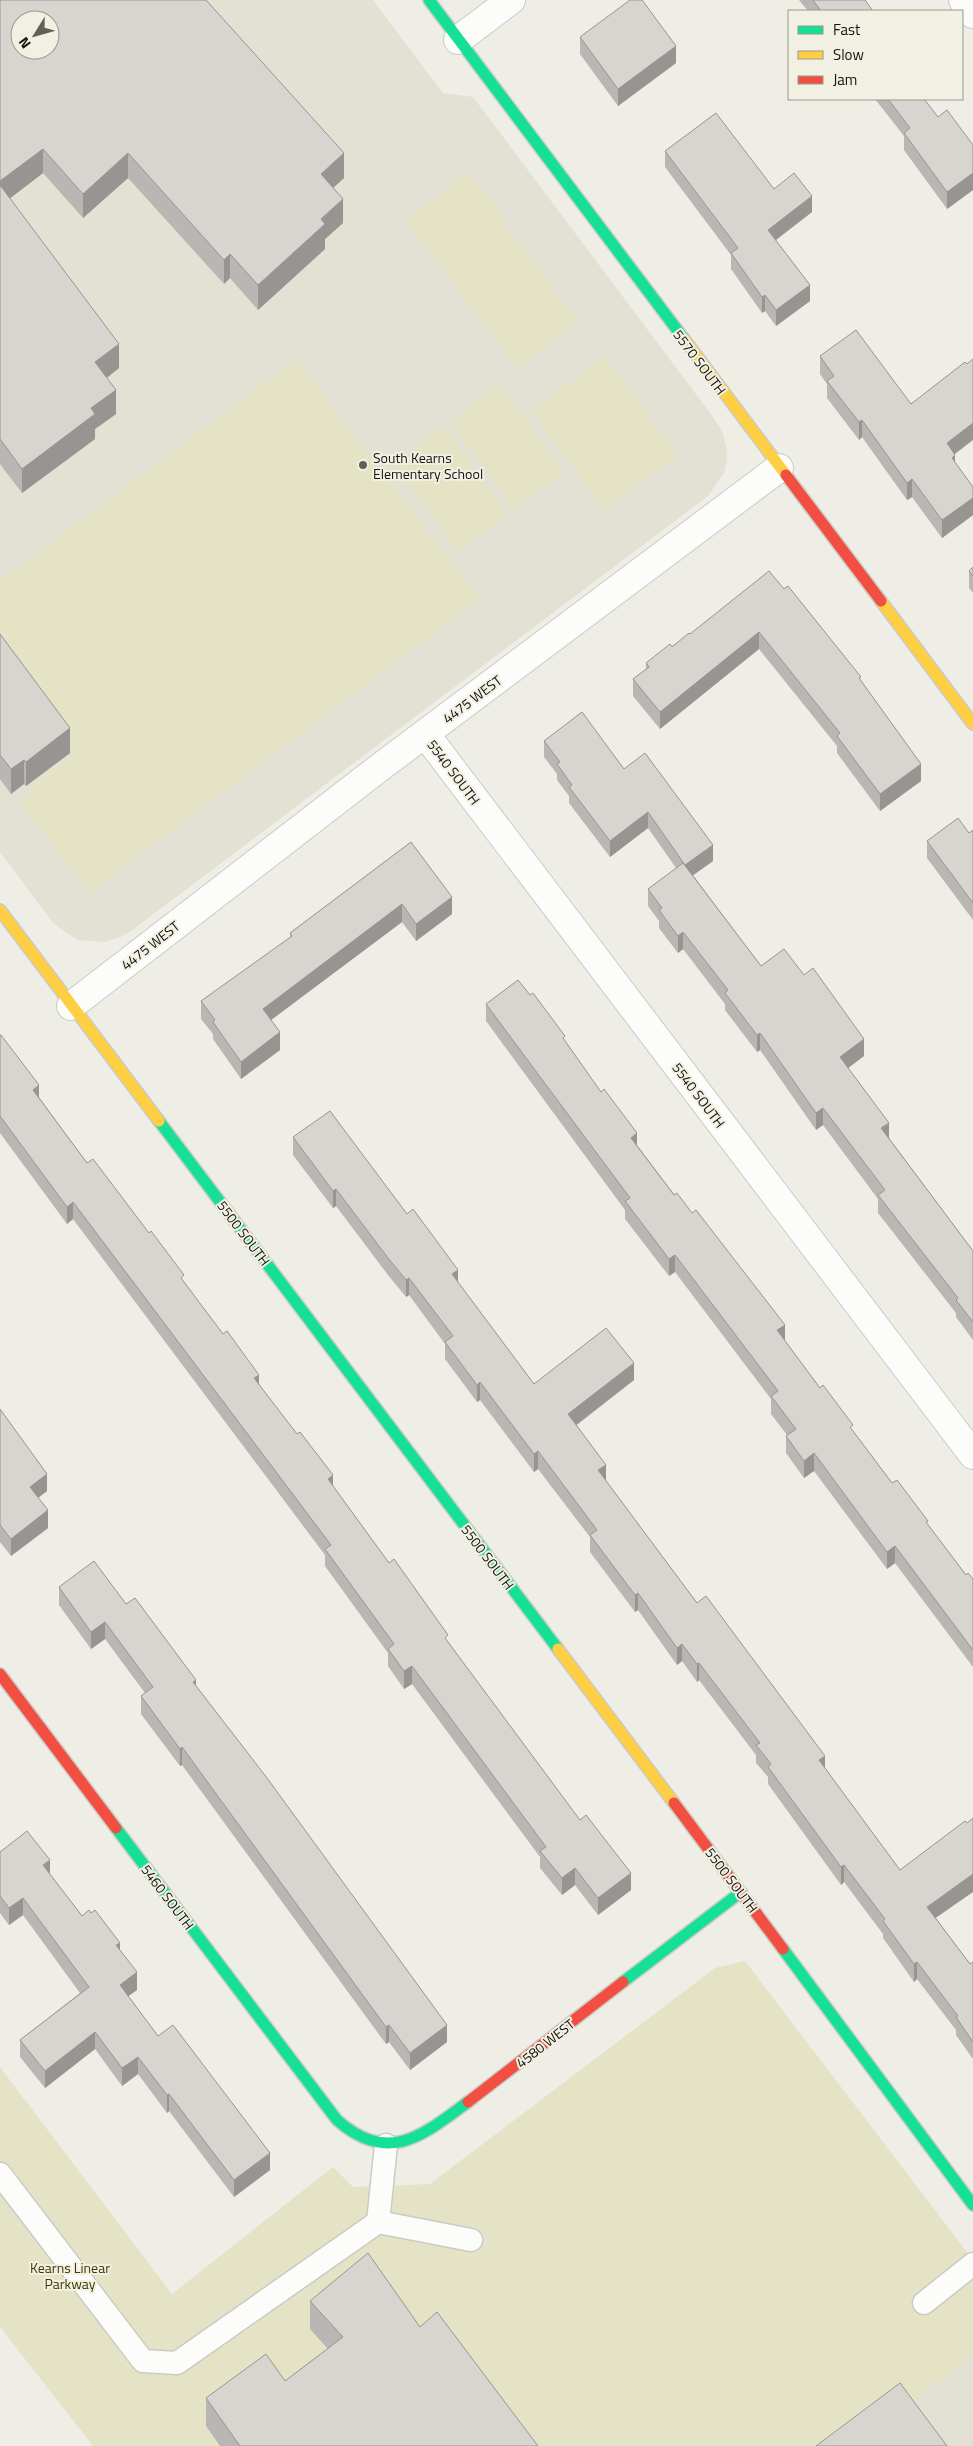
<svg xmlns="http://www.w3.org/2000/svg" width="973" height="2446" viewBox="0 0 973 2446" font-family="'Titillium Web',sans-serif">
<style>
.built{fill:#e2e1d3;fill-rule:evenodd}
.green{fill:#e5e3c6}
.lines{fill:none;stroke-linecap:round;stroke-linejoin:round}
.lane-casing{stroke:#cbcbc5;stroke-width:25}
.street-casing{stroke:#cbcbc5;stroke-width:30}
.fast-casing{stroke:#cbcbc5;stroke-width:14}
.slow-casing{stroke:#cbcbc5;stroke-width:14}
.jam-casing{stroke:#cbcbc5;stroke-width:14}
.lane{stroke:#fcfcfb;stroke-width:22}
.street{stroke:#fcfcfb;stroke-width:28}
.fast{stroke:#16e098;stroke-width:11}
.slow{stroke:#ffcf43;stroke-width:11}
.jam{stroke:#f24e42;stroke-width:11}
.wall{fill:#b8b7b3}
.shaded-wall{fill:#969592}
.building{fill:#d6d5d0;stroke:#969592;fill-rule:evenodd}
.poi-dot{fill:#605f5a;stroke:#f1f0e3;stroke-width:2}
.labels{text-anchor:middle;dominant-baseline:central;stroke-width:4;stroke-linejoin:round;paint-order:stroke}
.street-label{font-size:14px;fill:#14130f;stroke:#f1f0e3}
.poi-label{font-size:14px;fill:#14130f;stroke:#f1f0e3;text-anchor:start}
.park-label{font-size:14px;fill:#3d3903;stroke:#f1f0e3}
</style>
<rect width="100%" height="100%" fill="#eeede6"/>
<!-- built -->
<g class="built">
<path d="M0,0H373L443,93L473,97L713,417L722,431L726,446L727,458L724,473L708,496L131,931L120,937L105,942L77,940L53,923L0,852ZM20,20H50V50H20Z"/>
<polygon points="973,2356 973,2446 853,2446"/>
</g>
<!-- green -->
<g class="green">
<polygon points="469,171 506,219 503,222 579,322 517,368 406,221"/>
<polygon points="605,357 676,452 675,457 605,510 531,411"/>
<polygon points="297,359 479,599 91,892 19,804 30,795 26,790 74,753 0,656 0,581"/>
<polygon points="500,384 564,473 514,509 450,421"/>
<polygon points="444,426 508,514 458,551 393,463"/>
<polygon points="745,1961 973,2260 973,2356 853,2446 93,2446 0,2327 0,2067 172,2294 333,2167 353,2187 430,2184 715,1968"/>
</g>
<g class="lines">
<!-- lane casing -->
<g class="lane-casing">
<g id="lane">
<polyline points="0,2174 143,2361 177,2363 378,2222 471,2240"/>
<polyline points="378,2222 386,2145"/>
<polyline points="924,2303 973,2264"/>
</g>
</g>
<!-- street casing -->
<g class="street-casing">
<g id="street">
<polyline points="963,0 973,14"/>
<polyline points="458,40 511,0"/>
<polyline points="426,735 973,1455"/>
<polyline points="71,1006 383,765 779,468"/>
</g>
</g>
<!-- fast casing -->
<g class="fast-casing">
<g id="fast">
<polyline points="429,0 684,339"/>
<polyline points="159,1121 558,1649"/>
<path d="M116,1828L337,2120C388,2165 422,2136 468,2102"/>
<polyline points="783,1949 973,2205"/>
<polyline points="623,1982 741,1892"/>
</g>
</g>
<!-- slow casing -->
<g class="slow-casing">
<g id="slow">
<polyline points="684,339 786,475"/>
<polyline points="881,601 973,724"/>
<polyline points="0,910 159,1121"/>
<polyline points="558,1649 674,1803"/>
</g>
</g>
<!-- jam casing -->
<g class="jam-casing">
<g id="jam">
<polyline points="786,475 881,601"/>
<polyline points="0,1674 116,1828"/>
<polyline points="674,1803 783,1949"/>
<polyline points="468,2102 623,1982"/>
</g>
</g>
<!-- lane -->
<use href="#lane" class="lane"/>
<!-- street -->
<use href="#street" class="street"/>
<!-- fast -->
<use href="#fast" class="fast"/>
<!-- slow -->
<use href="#slow" class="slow"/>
<!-- jam -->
<use href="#jam" class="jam"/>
</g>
<!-- wall -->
<g class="wall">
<polygon points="0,0 344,178 333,187 343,223 325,239 325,249 258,310 230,278 224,284 128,178 83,218 43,173 10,198 119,368 107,378 116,414 95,429 95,439 22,493 0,464"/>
<polygon points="799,0 865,0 873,11 808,11"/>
<polygon points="580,37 676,63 618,106 580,54"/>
<polygon points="875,99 924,99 938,117 973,145 973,190 947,209 904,150 904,136"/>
<polygon points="665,151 774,189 812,212 776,240 810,301 776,326 765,311 762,313 731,269 731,255 665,167"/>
<polygon points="820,356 911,404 955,454 955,462 973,487 973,515 942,538 912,497 907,500 862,437 859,440 827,398 827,384 820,374"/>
<polygon points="973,567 973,593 969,588 969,571"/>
<polygon points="784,589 861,680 921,781 880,811 837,753 837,746 759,649 660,729 633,696 633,679 646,669 646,663 690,634"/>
<polygon points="0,634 70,753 26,786 24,784 11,794 0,779"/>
<polygon points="544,741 624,769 713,861 693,875 761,966 864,1056 848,1068 889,1138 973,1251 973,1340 956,1317 956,1313 878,1213 878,1199 823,1125 816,1130 760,1050 757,1052 725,1010 725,1004 683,949 678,953 659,928 659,921 648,906 648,889 676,868 648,828 610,857 569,803 569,796 557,780 557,774 544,757"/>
<polygon points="973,830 973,920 927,858 927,841 969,833"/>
<polygon points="411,842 452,914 416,941 402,922 271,1020 280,1050 241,1079 213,1039 213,1034 201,1019 201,1001 290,938 290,933"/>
<polygon points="486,1004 565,1041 637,1145 892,1483 928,1525 966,1575 973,1579 973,1667 895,1563 887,1569 814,1471 804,1478 786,1453 786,1436 787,1435 771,1414 771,1399 675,1272 669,1276 625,1219 625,1210 486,1021"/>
<polygon points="0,1035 39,1097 87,1163 184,1282 389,1563 448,1642 631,1890 598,1915 575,1885 562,1895 540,1868 540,1857 412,1684 404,1689 388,1666 388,1653 325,1566 325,1555 73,1219 67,1224 0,1133"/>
<polygon points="293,1137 458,1283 534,1384 634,1380 577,1425 606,1481 697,1603 825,1769 970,1964 973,1962 973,2059 956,2035 956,2030 917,1979 914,1982 883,1938 883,1934 844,1882 841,1885 768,1784 768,1777 756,1763 756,1755 699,1680 697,1682 682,1661 677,1665 638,1610 635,1612 590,1552 590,1537 538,1469 534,1472 480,1400 477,1402 445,1359 445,1344 409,1295 406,1297 388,1275 336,1206 333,1208 293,1155"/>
<polygon points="0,1409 47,1491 38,1498 48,1528 11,1556 0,1542"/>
<polygon points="59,1587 126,1604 196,1687 447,2042 410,2070 389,2042 386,2044 182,1765 180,1766 141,1714 141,1696 145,1693 105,1639 91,1649 59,1605"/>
<polygon points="0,1852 50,1875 82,1916 120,1950 137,1990 128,1996 158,2036 270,2170 234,2197 169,2111 167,2113 138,2074 122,2086 95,2049 45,2088 20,2057 20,2040 80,1993 23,1915 9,1925 0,1913"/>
<polygon points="310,2301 420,2327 538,2446 220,2446 206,2426 206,2398 285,2381 328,2349 310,2329"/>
</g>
<!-- shaded-wall -->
<g class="shaded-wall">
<polygon points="676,46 676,63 618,106 618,89"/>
<polygon points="43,149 43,173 0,206 0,181"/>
<polygon points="128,153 128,178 83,218 83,194"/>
<polygon points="344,153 344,178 321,199 321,174"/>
<polygon points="973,173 973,190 947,209 947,192"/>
<polygon points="812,196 812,212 768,246 768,230"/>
<polygon points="343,199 343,223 325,239 325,249 258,310 258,285 321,219"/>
<polygon points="230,254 230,278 224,284 224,260"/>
<polygon points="810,285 810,301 776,326 776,310"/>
<polygon points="765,295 765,311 762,313 762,297"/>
<polygon points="119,344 119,368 95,387 95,362"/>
<polygon points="116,390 116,414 95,429 95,439 22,493 22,469 91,408"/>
<polygon points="862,420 862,437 859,440 859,422"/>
<polygon points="973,423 973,440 947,460 947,443"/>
<polygon points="955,455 955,472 952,458"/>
<polygon points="912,479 912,497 907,500 907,483"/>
<polygon points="973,498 973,515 942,538 942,520"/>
<polygon points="759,632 759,649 660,729 660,712"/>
<polygon points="70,728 70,753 26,786 26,762"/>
<polygon points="24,760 24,784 11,794 11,769"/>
<polygon points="921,764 921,781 880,811 880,794"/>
<polygon points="648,812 648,828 610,857 610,841"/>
<polygon points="713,845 713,861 685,881 685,865"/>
<polygon points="452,897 452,914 416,941 416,924"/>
<polygon points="402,904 402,922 263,1026 263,1009"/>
<polygon points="683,932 683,949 678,953 678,936"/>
<polygon points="280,1032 280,1050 241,1079 241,1062"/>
<polygon points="760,1033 760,1050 757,1052 757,1035"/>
<polygon points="864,1039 864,1056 840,1074 840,1057"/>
<polygon points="39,1085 39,1103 33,1090"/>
<polygon points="823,1108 823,1125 816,1130 816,1113"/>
<polygon points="889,1123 889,1140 881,1128"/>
<polygon points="637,1133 637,1151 631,1138"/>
<polygon points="336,1189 336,1206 333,1208 333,1191"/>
<polygon points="73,1202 73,1219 67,1224 67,1207"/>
<polygon points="675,1255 675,1272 669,1276 669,1259"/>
<polygon points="458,1270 458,1287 452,1274"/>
<polygon points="409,1278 409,1295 406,1297 406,1280"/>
<polygon points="785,1325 785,1342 777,1330"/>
<polygon points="634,1363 634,1380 568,1431 568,1414"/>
<polygon points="259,1375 259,1392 254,1378"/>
<polygon points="480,1382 480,1400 477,1402 477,1385"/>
<polygon points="538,1451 538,1469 534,1472 534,1454"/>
<polygon points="814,1453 814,1471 804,1478 804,1461"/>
<polygon points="606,1465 606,1482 598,1470"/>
<polygon points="47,1474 47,1491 30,1504 30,1487"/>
<polygon points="333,1475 333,1493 328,1479"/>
<polygon points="48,1510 48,1528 11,1556 11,1539"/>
<polygon points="895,1546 895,1563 887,1569 887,1552"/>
<polygon points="638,1593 638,1610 635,1612 635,1595"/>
<polygon points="105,1622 105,1639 91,1649 91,1632"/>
<polygon points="682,1644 682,1661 677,1665 677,1648"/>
<polygon points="699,1663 699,1680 697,1682 697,1664"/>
<polygon points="412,1666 412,1684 404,1689 404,1671"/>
<polygon points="196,1680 196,1697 193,1682"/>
<polygon points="182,1747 182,1765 180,1766 180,1749"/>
<polygon points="825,1756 825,1773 819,1760"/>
<polygon points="50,1860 50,1877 43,1865"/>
<polygon points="844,1865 844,1882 841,1885 841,1867"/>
<polygon points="575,1868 575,1885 562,1895 562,1878"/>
<polygon points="631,1873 631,1890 598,1915 598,1898"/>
<polygon points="973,1874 973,1892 927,1924 927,1907"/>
<polygon points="23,1898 23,1915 9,1925 9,1908"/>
<polygon points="120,1943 120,1960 116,1945"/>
<polygon points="917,1962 917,1979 914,1982 914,1964"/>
<polygon points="137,1972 137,1990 120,2002 120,1985"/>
<polygon points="389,2025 389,2042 386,2044 386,2027"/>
<polygon points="447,2025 447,2042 410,2070 410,2053"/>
<polygon points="95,2032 95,2049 45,2088 45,2071"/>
<polygon points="138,2057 138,2074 122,2086 122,2068"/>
<polygon points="169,2094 169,2111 167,2113 167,2095"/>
<polygon points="270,2153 270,2170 234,2197 234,2180"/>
</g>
<!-- building -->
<g class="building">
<path d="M0,0H206L344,153L321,174L343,199L321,219L325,224L258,285L230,254L224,260L128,153L83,194L43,149L0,181ZM20,20H50V50H20Z"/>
<polygon points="630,0 642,0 676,46 618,89 580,37"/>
<polygon points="813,0 865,0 873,11 821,11"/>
<polygon points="888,99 924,99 938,117 947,110 973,145 973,173 947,192 904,133 910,128"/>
<polygon points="716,113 774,189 794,173 812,196 768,230 810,285 776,310 765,295 762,297 731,253 738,248 665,151"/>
<polygon points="0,185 119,344 95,362 116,390 91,408 95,414 22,469 0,439"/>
<polygon points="856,330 911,404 965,362 967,364 973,359 973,423 947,443 955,455 952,458 973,487 973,498 942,520 912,479 907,483 862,420 859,422 827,381 834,376 820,356"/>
<polygon points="973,567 973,576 969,571"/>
<polygon points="769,571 784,589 788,586 861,677 859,678 921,764 880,794 837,736 840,733 759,632 660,712 633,679 649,667 646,663 670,644 672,647 689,633 690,634"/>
<polygon points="0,634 70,728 26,762 24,760 11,769 0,755"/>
<polygon points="582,712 624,769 645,753 713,845 685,865 648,812 610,841 569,787 572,785 557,764 560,762 544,741"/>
<polygon points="958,818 969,833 973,830 973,903 927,841"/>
<polygon points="411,842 452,897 416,924 402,904 263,1009 280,1032 241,1062 213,1022 215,1020 201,1001 292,936 290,933"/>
<polygon points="683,863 761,966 784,949 804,975 813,968 864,1039 840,1057 889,1123 881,1128 973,1251 973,1322 956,1300 958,1298 878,1195 885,1190 823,1108 816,1113 760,1033 757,1035 725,993 728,990 683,932 678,936 659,910 662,908 648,889"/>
<polygon points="518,980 530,995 533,993 565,1036 563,1038 601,1092 604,1089 637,1133 631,1138 674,1195 677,1193 692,1213 696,1210 785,1325 777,1330 820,1388 823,1385 853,1425 850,1427 892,1483 897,1480 928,1521 926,1522 966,1575 968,1573 973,1579 973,1650 895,1546 887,1552 814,1453 804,1461 786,1436 796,1429 771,1396 778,1391 675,1255 669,1259 625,1201 630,1198 486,1004"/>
<polygon points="0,1035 1,1035 39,1085 33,1090 87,1163 93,1159 149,1233 151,1231 184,1275 181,1278 223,1334 227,1331 259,1375 254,1378 297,1434 300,1432 333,1475 328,1479 389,1563 394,1559 448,1635 445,1638 580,1820 586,1815 631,1873 598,1898 575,1868 562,1878 540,1851 546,1847 412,1666 404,1671 388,1649 394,1644 325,1549 331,1545 73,1202 67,1207 0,1116"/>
<polygon points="330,1111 407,1214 413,1209 458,1270 452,1274 534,1384 606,1328 634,1363 568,1414 606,1465 598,1470 697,1603 706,1596 825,1756 819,1760 900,1870 965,1821 967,1823 973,1818 973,1874 927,1907 970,1964 973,1962 973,2042 956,2017 958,2016 917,1962 914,1964 883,1921 885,1919 844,1865 841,1867 768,1767 771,1764 756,1745 760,1743 699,1663 697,1664 682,1644 677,1648 638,1593 635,1595 590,1535 597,1530 538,1451 534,1454 480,1382 477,1385 445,1342 453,1336 409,1278 406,1280 388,1258 336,1189 333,1191 293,1137"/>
<polygon points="0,1409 47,1474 30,1487 48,1510 11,1539 0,1525"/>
<polygon points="94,1561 126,1604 135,1598 196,1680 193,1682 267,1778 447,2025 410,2053 389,2025 386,2027 182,1747 180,1749 141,1696 153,1687 105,1622 91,1632 59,1587"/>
<polygon points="27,1831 50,1860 43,1865 82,1916 89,1910 91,1913 95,1910 120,1943 116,1945 137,1972 120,1985 158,2036 173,2025 270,2153 234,2180 169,2094 167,2095 138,2057 122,2068 95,2032 45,2071 20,2040 89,1987 23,1898 9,1908 0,1896 0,1852"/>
<polygon points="368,2253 420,2327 437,2312 538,2446 240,2446 206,2398 266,2354 285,2381 343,2337 310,2301"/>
<polygon points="900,2383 947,2446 816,2446"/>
</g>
<!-- markers -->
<circle class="poi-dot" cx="363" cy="465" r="5"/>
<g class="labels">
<!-- street labels -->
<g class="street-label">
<text transform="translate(700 362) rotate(53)">5570 SOUTH</text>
<text transform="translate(472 699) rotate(-37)">4475 WEST</text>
<text transform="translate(454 772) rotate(53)">5540 SOUTH</text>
<text transform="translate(150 945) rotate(-38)">4475 WEST</text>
<text transform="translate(699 1095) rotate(53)">5540 SOUTH</text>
<text transform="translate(244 1233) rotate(53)">5500 SOUTH</text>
<text transform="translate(488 1557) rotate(53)">5500 SOUTH</text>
<text transform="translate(732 1880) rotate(53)">5500 SOUTH</text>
<text transform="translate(168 1897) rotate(53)">5460 SOUTH</text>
<text transform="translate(545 2043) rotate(-38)">4580 WEST</text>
</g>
<!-- poi labels -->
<g class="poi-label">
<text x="373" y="457">South Kearns<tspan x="373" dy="16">Elementary School</tspan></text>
</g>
<!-- park labels -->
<g class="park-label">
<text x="70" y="2267">Kearns Linear<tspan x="70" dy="16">Parkway</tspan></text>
</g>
</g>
<!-- legend -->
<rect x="788" y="10" width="175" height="90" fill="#f1f0e3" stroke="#99988e"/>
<rect x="798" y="26" width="25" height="8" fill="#16e098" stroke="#99988e"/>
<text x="833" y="35" font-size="15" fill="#14130f">Fast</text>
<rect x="798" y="51" width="25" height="8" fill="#ffcf43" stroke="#99988e"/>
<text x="833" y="60" font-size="15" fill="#14130f">Slow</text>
<rect x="798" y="76" width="25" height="8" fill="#f24e42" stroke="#99988e"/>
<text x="833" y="85" font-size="15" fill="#14130f">Jam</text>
<!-- north arrow -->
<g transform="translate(35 35) rotate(233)"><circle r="24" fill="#f1f0e3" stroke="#99988e"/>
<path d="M0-4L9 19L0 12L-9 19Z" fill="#605f5a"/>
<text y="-8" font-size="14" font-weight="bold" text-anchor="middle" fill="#14130f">N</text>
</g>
</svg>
